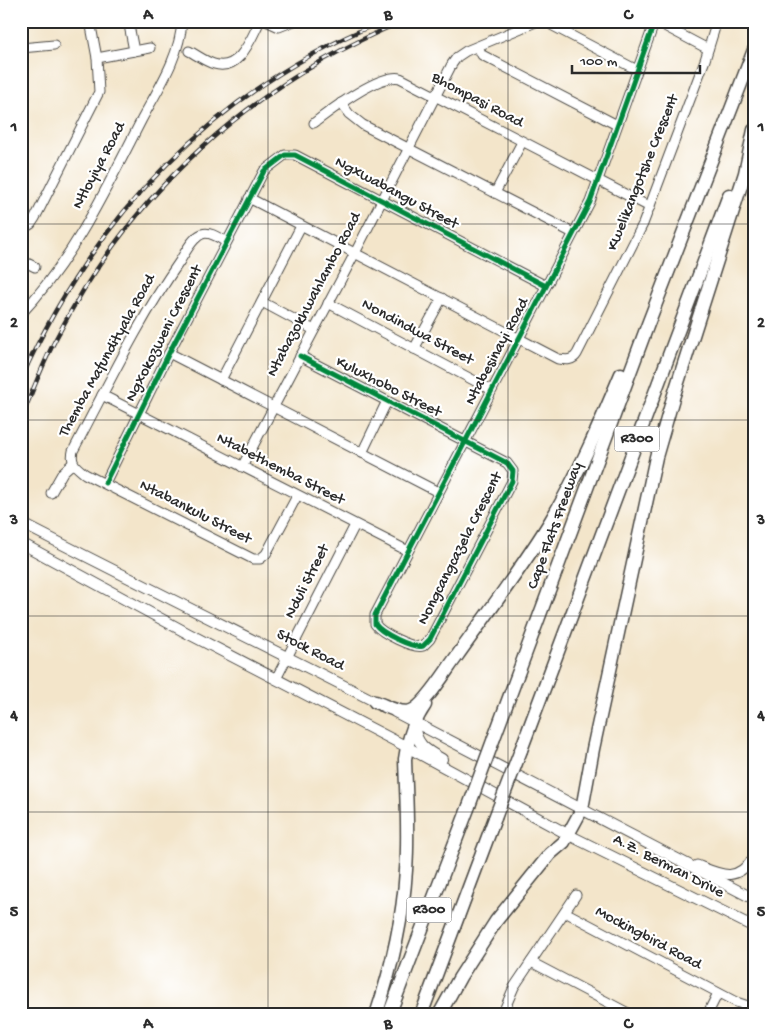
<svg xmlns="http://www.w3.org/2000/svg" width="775" height="1036" viewBox="0 0 775 1036" font-family="'Gochi Hand',sans-serif">
<style>
.lines{fill:none;stroke-linecap:round;stroke-linejoin:round}
.minor-casing{stroke:#494743;stroke-width:11}
.major-casing{stroke:#494743;stroke-width:12}
.highway-casing{stroke:#494743;stroke-width:15}
.minor{stroke:#fff;stroke-width:9}
.major{stroke:#fff;stroke-width:10}
.highway{stroke:#fff;stroke-width:12}
.rail-casing{stroke:#2b2b2b;stroke-width:4.5}
.rail{stroke:#fff;stroke-width:2.5;stroke-dasharray:8;stroke-linecap:butt}
.highway-bridge-casing{stroke:#494743;stroke-width:15;stroke-linecap:butt}
.highway-bridge{stroke:#fff;stroke-width:12}
.cycleway-casing{stroke:#fff;stroke-width:8}
.cycleway{stroke:#00873e;stroke-width:5}
.grid{fill:none;stroke:#2b2b2b;stroke-width:1;stroke-opacity:0.55}
.labels{text-anchor:middle;dominant-baseline:central;stroke-width:4.5;stroke-linejoin:round;paint-order:stroke}
.shield{fill:#fff;stroke:#6b6b6b;stroke-width:1}
.shield-label{font-size:15px;font-weight:bold;fill:#2b2b2b}
.street-label{font-size:16px;fill:#2b2b2b;stroke:#fff}
.neatline{fill:none;stroke:#2b2b2b;stroke-width:2}
.grid-label{font-size:16px;text-anchor:middle;font-weight:bold;fill:#2b2b2b}
</style>
<rect width="100%" height="100%" fill="#fff"/>
<filter id="ink" filterUnits="userSpaceOnUse"><feTurbulence type="fractalNoise" baseFrequency=".02" numOctaves="2"/><feDisplacementMap in="SourceGraphic" scale="10" xChannelSelector="R" yChannelSelector="G"/><feConvolveMatrix kernelMatrix="1 2 1 2 8 2 1 2 1" color-interpolation-filters="sRGB"/></filter>
<filter id="wash" filterUnits="userSpaceOnUse"><feTurbulence type="fractalNoise" baseFrequency=".0096" numOctaves="4" result="noise"/><feDisplacementMap in="SourceGraphic" scale="20" xChannelSelector="R" yChannelSelector="G"/><feGaussianBlur stdDeviation="1.12" result="paint"/><feColorMatrix in="noise" values="0 0 0 0 0 0 0 0 0 0 0 0 0 0 0 0 0 1.4 0 .05"/><feComposite in="paint" operator="in"/></filter>
<g filter="url(#wash)">
<rect width="100%" height="100%" fill="#f3e5ca"/>
</g>
<g filter="url(#ink)">
<g class="lines">
<!-- minor casing -->
<g class="minor-casing">
<g id="minor">
<polyline points="266,21 279,27 294,21"/>
<polyline points="550,21 553,26 637,70"/>
<polyline points="655,21 708,49"/>
<polyline points="129,25 134,51"/>
<polyline points="478,47 482,55 617,125"/>
<polyline points="21,48 54,45"/>
<path d="M189,51C197,55 206,62 214,64C240,72 251,38 260,21"/>
<polyline points="97,58 150,48"/>
<polyline points="341,103 349,114 363,125 573,233"/>
<path d="M314,123C331,110 380,73 400,78L650,207"/>
<polyline points="495,193 522,142"/>
<path d="M249,198L558,359C566,360 573,361 577,354L643,224L705,60L717,21"/>
<polyline points="21,230 31,224 35,218 99,92 97,58 90,21"/>
<path d="M226,242C219,238 210,231 202,234C192,238 185,253 180,261C138,321 107,387 73,451C70,463 76,467 85,474L253,559H260L266,554L297,496"/>
<polyline points="21,260 35,267"/>
<polyline points="262,302 314,330"/>
<polyline points="328,303 492,390"/>
<path d="M21,314C74,258 107,187 142,119C158,89 180,57 182,21"/>
<polyline points="414,349 442,298"/>
<polyline points="169,353 438,492"/>
<path d="M300,356L507,463L513,471L512,481L430,639L423,646C413,649 381,633 375,624V615L590,202L655,21"/>
<polyline points="221,380 301,226"/>
<polyline points="102,395 408,551"/>
<polyline points="362,453 387,401"/>
<polyline points="242,467 355,253 452,64 457,57 466,51 538,21"/>
<polyline points="105,483 169,353 264,171 285,155 295,155 546,286"/>
<polyline points="51,493 63,472 73,463"/>
<polyline points="276,679 355,525"/>
<path d="M697,865C722,875 736,883 754,857"/>
<polyline points="565,912 736,1002 754,1008"/>
<polyline points="531,962 632,1015"/>
<polyline points="502,1015 514,987 576,895"/>
<polyline points="707,1015 718,993"/>
</g>
</g>
<!-- major casing -->
<g class="major-casing">
<g id="major">
<path d="M21,523C141,585 262,644 382,705"/>
<polyline points="21,543 189,634 407,747 569,835 754,927"/>
<polyline points="395,712 754,899"/>
<path d="M414,724C416,744 424,749 442,759"/>
</g>
</g>
<!-- highway casing -->
<g class="highway-casing">
<g id="highway">
<path d="M375,702C385,705 400,715 411,711C425,706 447,669 457,656C488,612 522,568 550,522C578,475 600,424 621,374"/>
<polyline points="494,738 648,324 754,50"/>
<polyline points="521,750 729,195"/>
<path d="M376,1015C392,967 403,919 406,870C409,834 406,795 405,759C408,739 413,722 425,705"/>
<polyline points="389,1015 469,806"/>
<polyline points="421,1015 495,818"/>
<polyline points="439,1015 460,977 496,921 550,854 564,842 582,809 593,749 656,457 673,398 745,173 754,130"/>
</g>
</g>
<!-- minor -->
<use href="#minor" class="minor"/>
<!-- major -->
<use href="#major" class="major"/>
<!-- highway -->
<use href="#highway" class="highway"/>
<!-- rail casing -->
<g class="rail-casing">
<g id="rail">
<path d="M21,379C94,216 217,88 383,21"/>
<path d="M21,419C33,390 44,360 59,333C135,188 253,84 403,21"/>
</g>
</g>
<!-- rail -->
<use href="#rail" class="rail"/>
<!-- highway-bridge casing -->
<g class="highway-bridge-casing">
<g id="highway-bridge">
<polyline points="469,806 494,738"/>
<polyline points="495,818 521,750"/>
</g>
</g>
<!-- highway-bridge -->
<use href="#highway-bridge" class="highway-bridge"/>
<!-- cycleway casing -->
<g class="cycleway-casing">
<g id="cycleway">
<path d="M300,356L507,463L513,471L512,481L430,639L423,646C413,649 381,633 375,624V615L590,202L655,21"/>
<polyline points="105,483 169,353 264,171 285,155 295,155 546,286"/>
</g>
</g>
<!-- cycleway -->
<use href="#cycleway" class="cycleway"/>
</g>
</g>
<!-- grid -->
<path class="grid" d="M268,21V1015M508,21V1015M21,224H754M21,420H754M21,616H754M21,812H754"/>
<g class="labels">
<!-- shield labels -->
<g class="shield">
<rect x="614.5" y="426.5" width="45" height="25" rx="4"/>
<rect x="406.5" y="897.5" width="45" height="25" rx="4"/>
</g>
<g class="shield-label">
<text x="637" y="439">R300</text>
<text x="429" y="910">R300</text>
</g>
<!-- street labels -->
<g class="street-label">
<text transform="translate(477 101) rotate(28)">Bhompasi Road</text>
<text transform="translate(100 166) rotate(-62)">Ntloyiya Road</text>
<text transform="translate(644 173) rotate(-68)">Kwelikangotshe Crescent</text>
<text transform="translate(396 194) rotate(28)">Ngxwabangu Street</text>
<text transform="translate(315 295) rotate(-62)">Ntabazokhwahlambo Road</text>
<text transform="translate(417 333) rotate(28)">Nondindwa Street</text>
<text transform="translate(165 334) rotate(-63)">Ngxokozweni Crescent</text>
<text transform="translate(498 352) rotate(-62)">Ntabesinayi Road</text>
<text transform="translate(108 356) rotate(-61)">Themba Mafundityala Road</text>
<text transform="translate(388 388) rotate(27)">Kuluxhobo Street</text>
<text transform="translate(280 470) rotate(27)">Ntabethemba Street</text>
<text transform="translate(195 513) rotate(27)">Ntabankulu Street</text>
<text transform="translate(556 526) rotate(-70)">Cape Flats Freeway</text>
<text transform="translate(461 549) rotate(-63)">Nongcangcazela Crescent</text>
<text transform="translate(308 582) rotate(-63)">Nduli Street</text>
<text transform="translate(310 651) rotate(27)">Stock Road</text>
<text transform="translate(668 867) rotate(27)">A.Z. Berman Drive</text>
<text transform="translate(648 939) rotate(28)">Mockingbird Road</text>
</g>
</g>
<!-- margin -->
<rect width="775" height="1036" fill="none" stroke="#fff" stroke-width="55"/>
<!-- scale -->
<path d="M572 65v8h128v-8" fill="none" stroke="#2b2b2b" stroke-width="2.5"/>
<text x="580" y="65" font-size="15" fill="#2b2b2b" stroke="#ffffff" stroke-width="4" paint-order="stroke">100 m</text>
<rect x="28" y="28" width="720" height="980" class="neatline"/>
<g class="grid-label">
<text x="148" y="19">A</text>
<text x="388" y="19">B</text>
<text x="628" y="19">C</text>
<text x="14" y="131">1</text>
<text x="761" y="131">1</text>
<text x="14" y="327">2</text>
<text x="761" y="327">2</text>
<text x="14" y="524">3</text>
<text x="761" y="524">3</text>
<text x="14" y="720">4</text>
<text x="761" y="720">4</text>
<text x="14" y="916">5</text>
<text x="761" y="916">5</text>
<text x="148" y="1028">A</text>
<text x="388" y="1028">B</text>
<text x="628" y="1028">C</text>
</g>
</svg>
